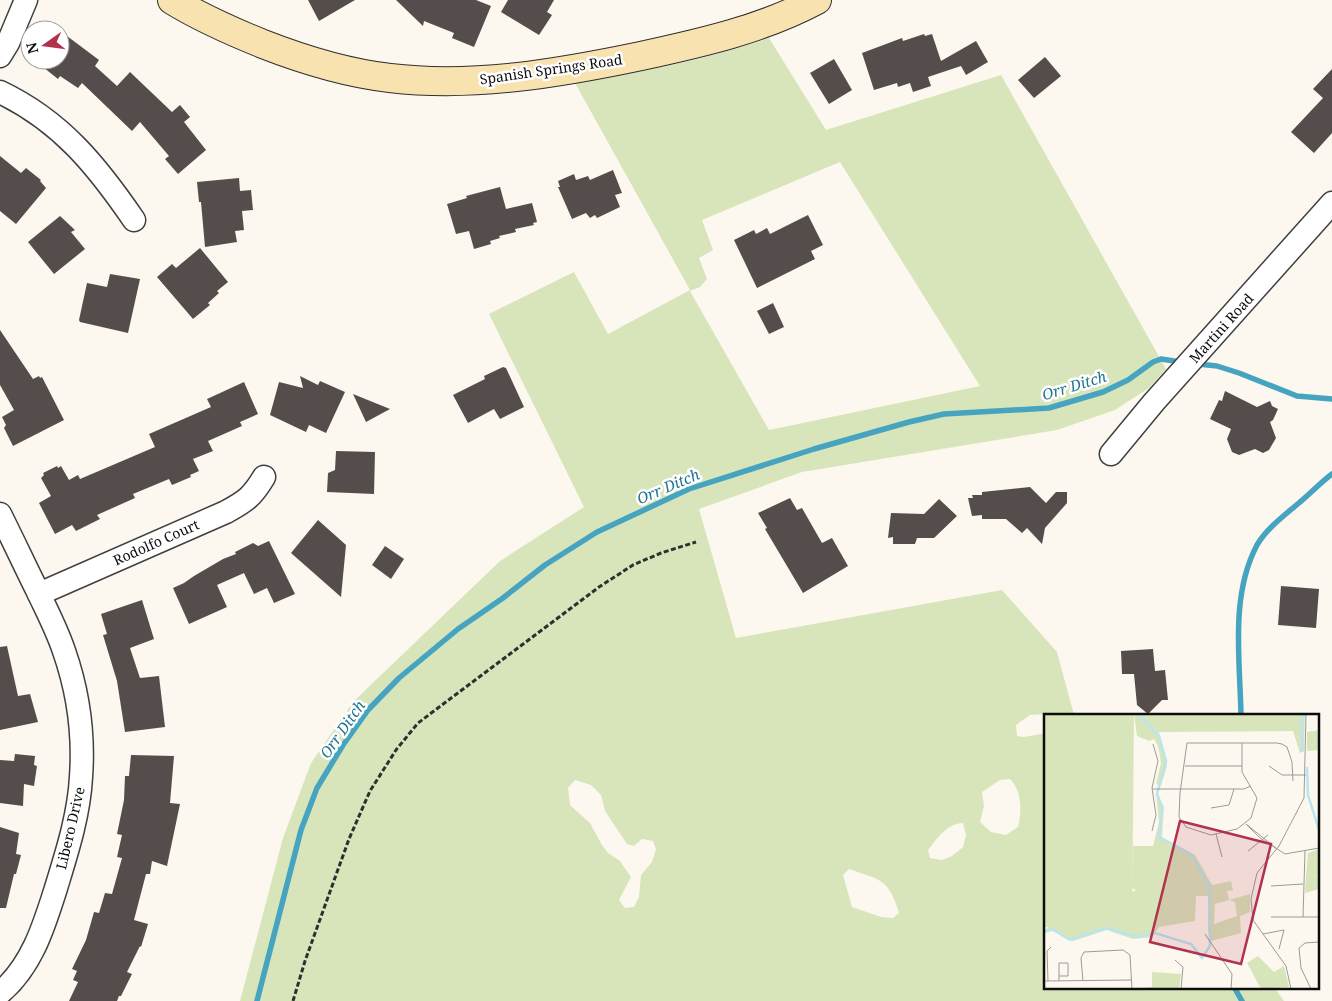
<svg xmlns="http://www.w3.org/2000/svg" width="1332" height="1001" viewBox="0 0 1332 1001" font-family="'Noto Serif',serif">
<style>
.grass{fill:#d8e5bb;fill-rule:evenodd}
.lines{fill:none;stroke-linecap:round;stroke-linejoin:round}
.stream{stroke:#46a4c1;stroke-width:5.5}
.building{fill:#554d4b}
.street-casing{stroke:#404040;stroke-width:25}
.secondary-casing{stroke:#2f2f2f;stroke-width:30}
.path{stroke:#2f2f2f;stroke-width:3;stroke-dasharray:5 2.5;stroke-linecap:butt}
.street{stroke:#fff;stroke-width:22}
.secondary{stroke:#f8e3b0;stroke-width:28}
.labels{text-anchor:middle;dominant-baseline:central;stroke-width:5;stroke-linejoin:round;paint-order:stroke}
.street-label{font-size:14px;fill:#0d0d0d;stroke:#fff}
.water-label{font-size:15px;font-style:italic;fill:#227593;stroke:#fff}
.inset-river{fill:none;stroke:#b8e5f0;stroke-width:2.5}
.inset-road{fill:none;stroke:#9d9a95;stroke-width:1}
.view{fill:#b0324d;fill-opacity:0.15;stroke:#b0324d;stroke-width:2.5}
.inset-edge{fill:none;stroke:#0d0d0d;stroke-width:2.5}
</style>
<rect width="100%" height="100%" fill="#fdf8ef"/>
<!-- grass -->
<path class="grass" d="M769,38L826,130L1001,75L1166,369L1149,388L1115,410L1057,430L802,472L699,509L736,638L1002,590L1057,652L1074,715H1064L1063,713L1030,715L1016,725L1017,736L1024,737L1046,733V987H1274L1284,1001H240L283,838L311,763L353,702L500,561L584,507L489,314L574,272L608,334L690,290L575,83C640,72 706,60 769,38ZM840,162L980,386L769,430L690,291L700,287L707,279L699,258L713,250L702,220ZM1010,779C1022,791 1022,811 1018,827L1006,835L991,832L980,822L984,806L982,792L1000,780ZM575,780L591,785L601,795L605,811L627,844L634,846L642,839L653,841L656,849L652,862L641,875L639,897L634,907L625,908L619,900L631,877L620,861L608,853L602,845L590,823L570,805L568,788ZM963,823L966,835L963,847L952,856L942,860L930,858L928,850C938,838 946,824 963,823ZM849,869C881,880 889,879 899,913L893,918L881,917L852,907L843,875Z"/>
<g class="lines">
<!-- stream -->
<g class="stream">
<polyline points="1198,364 1217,366 1239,373 1297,396 1332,399"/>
<path d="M1241,715C1240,659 1230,596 1257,545C1267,528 1285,515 1300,502C1311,493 1321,482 1332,474"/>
<polyline points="1234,987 1242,1001"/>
<polyline points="257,1001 301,830 317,788 343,745 368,710 399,678 458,629 503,598 545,565 597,532 689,489 814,449 909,422 944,414 1049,408 1103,392 1128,380 1153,362 1161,359 1181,362"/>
</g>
</g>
<!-- building -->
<g class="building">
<polygon points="308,0 355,0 319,21"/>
<polygon points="396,0 476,0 491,6 474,47 452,38 454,33 424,21 423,26"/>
<polygon points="508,0 554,0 547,12 552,15 539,35 501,12"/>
<polygon points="924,34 925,36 932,34 941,61 976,41 988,62 966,75 961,66 928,77 931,86 913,92 910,83 898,87 897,83 874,90 862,53 902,38 903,41"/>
<polygon points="67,36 99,60 95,66 117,86 130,72 172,112 180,105 190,117 184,122 206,150 178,174 165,159 169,156 140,122 132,131 82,83 78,88 60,76 58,79 34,60 60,60 60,46"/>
<polygon points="1045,57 1061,76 1034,98 1018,80"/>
<polygon points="834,59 852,90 829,104 810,73"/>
<polygon points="1332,69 1332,133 1314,153 1291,132 1323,98 1313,89"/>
<polygon points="0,156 21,173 26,168 41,180 40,181 46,188 16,224 0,211"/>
<polygon points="613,170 622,193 615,195 620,207 597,218 595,215 590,218 586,213 572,219 558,187 560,187 558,181 574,174 576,180 588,176 590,180"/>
<polygon points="239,178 240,191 251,190 253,210 242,211 244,230 235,231 237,242 205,247 201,202 199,202 197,182"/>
<polygon points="500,187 506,209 532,203 537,222 533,223 534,225 515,229 516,232 499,236 500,238 490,241 491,244 474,249 469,231 456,234 447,204 467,198 466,196"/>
<polygon points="808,215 823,245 811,251 815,259 757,288 734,240 754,230 756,234 767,228 770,234"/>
<polygon points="60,216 75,230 71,232 85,249 54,274 28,242"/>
<polygon points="200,248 228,282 217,291 219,293 208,303 210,305 193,319 157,277 172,264 176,268"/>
<polygon points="110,274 140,279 128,333 80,322 79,320 87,283 107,287"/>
<polygon points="773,303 784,327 769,334 757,311"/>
<polygon points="0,330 33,379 39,376 40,378 42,377 64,420 13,446 4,428 6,425 2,417 14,410 0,385"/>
<polygon points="503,367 506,368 524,407 500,419 494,409 468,423 453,395 485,379 484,376"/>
<polygon points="300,376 318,385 320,381 345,392 326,433 309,425 306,432 270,415 279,382 303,388"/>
<polygon points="244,382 258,414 240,422 242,426 208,441 213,451 193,459 199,471 190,475 191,477 172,485 169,479 133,494 135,498 97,515 100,519 76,531 72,525 55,534 39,503 51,496 41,478 44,475 43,473 57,466 58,468 61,466 69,480 78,475 80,479 155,447 149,434 211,407 207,399"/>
<polygon points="1225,391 1257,407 1270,401 1272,406 1278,409 1273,420 1270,422 1276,438 1269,450 1263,453 1255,449 1239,455 1232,452 1227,439 1231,429 1210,419 1219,400 1222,401"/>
<polygon points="353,394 390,409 366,422"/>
<polygon points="336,451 375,452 374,494 327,492 328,473 335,470"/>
<polygon points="1030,487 1046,503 1056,492 1067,492 1067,503 1045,528 1042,544 1027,528 1022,533 1006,519 982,519 982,515 972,516 968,498 973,498 972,495 982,495 982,492"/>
<polygon points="790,498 797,510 802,508 822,543 832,538 848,566 803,593 765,529 767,528 758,513"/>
<polygon points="939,499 957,516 934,538 917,538 915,544 893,544 893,537 888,538 891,513 924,514"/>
<polygon points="318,520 346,545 341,597 291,553"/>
<polygon points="269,541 295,594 274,603 267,588 254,594 244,573 217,585 227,607 189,624 173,588 184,583 194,576 223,559 236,554 235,552 253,543 258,546"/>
<polygon points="385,546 404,559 391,579 372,565"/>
<polygon points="1281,586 1319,589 1316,628 1278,625"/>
<polygon points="142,600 154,639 130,648 140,678 159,676 165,727 125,732 117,681 103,635 107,634 101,614"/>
<polygon points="7,646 18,696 30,694 38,722 0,730 0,647"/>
<polygon points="1153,649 1155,671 1165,670 1168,700 1162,700 1148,714 1137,705 1134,674 1122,674 1121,651"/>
<polygon points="15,754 35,756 34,765 37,766 34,786 24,784 23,806 0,803 0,760 14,761"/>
<polygon points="131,755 174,756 170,803 180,804 167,866 152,861 150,874 146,874 134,920 148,924 141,947 140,946 127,972 132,974 121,996 119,996 117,1001 69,1001 78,982 73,980 77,971 72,969 86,940 94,912 99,913 105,893 112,894 122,858 117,857 122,835 117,834 124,800 125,776 129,776"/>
<polygon points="0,827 19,833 16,854 21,855 16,874 14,874 6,908 0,908"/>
</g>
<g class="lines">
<!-- street casing -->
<g class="street-casing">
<g id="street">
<polyline points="0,56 8,43 26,0"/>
<path d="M0,92C61,121 97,166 134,220"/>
<polyline points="1111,454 1154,402 1332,203"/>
<path d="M0,514C13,540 25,566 38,592C47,611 57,630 64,651C78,691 84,735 81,777C79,815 67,852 56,888C44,926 32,966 0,993"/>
<path d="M39,594L226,512C246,501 252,497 264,477"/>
</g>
</g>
<!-- secondary casing -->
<g class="secondary-casing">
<path id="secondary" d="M172,0C201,18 231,31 263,44C304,60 346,73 390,78C473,88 560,73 641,56C701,43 763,29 817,0"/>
</g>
<!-- path -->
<polyline class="path" points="293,1001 305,961 349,839 370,791 396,750 418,723 599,587 633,565 661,553 696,542"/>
<!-- street -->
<use href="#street" class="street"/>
<!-- secondary -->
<use href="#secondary" class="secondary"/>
</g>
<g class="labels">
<!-- street labels -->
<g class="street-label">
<text transform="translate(551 69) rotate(-8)">Spanish Springs Road</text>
<text transform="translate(1221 328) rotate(-48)">Martini Road</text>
<text transform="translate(156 542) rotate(-24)">Rodolfo Court</text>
<text transform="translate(70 828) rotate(-77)">Libero Drive</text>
</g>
<!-- water labels -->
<g class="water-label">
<text transform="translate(1074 385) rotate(-17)">Orr Ditch</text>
<text transform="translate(668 486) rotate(-23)">Orr Ditch</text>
<text transform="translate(342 729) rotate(-55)">Orr Ditch</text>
</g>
</g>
<!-- overview -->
<g transform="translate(1044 714)">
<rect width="275" height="275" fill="#fdf8ef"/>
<path d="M90,0H261L260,37L256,39L249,17L115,18L123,52L117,72L112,70L117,49L114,32L110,25L105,27L93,22ZM275,16V36L263,37V18ZM112,78L120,93L118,123L151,141L168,171L187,167L189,176L183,177L185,186L206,180V198L196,202L197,219L167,227L164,216L165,182H152L151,207L115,213L108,223L89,225L63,216L29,227L9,217L0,219L4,213H88V178L92,176L88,174L89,132H109L115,108ZM185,186L191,188L193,202L170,210L171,190ZM275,161V175L261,179L262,162ZM214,242L230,258L240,252L245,273L217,275L203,249ZM108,258L137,260L135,275H90L108,273Z" fill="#d8e5bb" fill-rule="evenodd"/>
<path d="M0,0H90L88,213H0ZM275,135V161L262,162L264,139Z" fill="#d8e5bb"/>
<path class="inset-river" d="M258,0V38M263,53L264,81L275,116M0,217L8,215L26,226L62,214L93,223L111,219L147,230L158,244L166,232L165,172L148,141L115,123L118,93L113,80L122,47L115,22L94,0"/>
<path class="inset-road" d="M198,29V58L213,84L207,104L193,115L167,121L142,113L135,103L136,79L143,29H233L238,30L243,33L248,48L249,67M141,52H198M225,52L238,61H262M108,75H200L207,72M167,94L185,91L190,75M202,110L216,124L241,140L275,134M202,110L233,135M108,117L112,101L108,74L114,47L109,30M172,120L178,143M204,137L224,121M227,172L259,170M227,203H275M259,203L261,137M161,220L188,260L187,275M219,220L240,216L235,235M131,246L139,253L137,275M15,262H24V249H15V267M0,267L88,266M4,267L3,237L7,233M39,267L37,244L40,238L79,236L86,241L88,275M247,275L242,252L209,206L207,185L213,159L235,132L260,84L262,0M267,275L257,254L255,234L261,229L275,228"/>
<path class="view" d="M136,107L227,130L197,250L106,228Z"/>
<rect width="275" height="275" class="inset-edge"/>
</g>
<!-- north arrow -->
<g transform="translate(45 45) rotate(256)"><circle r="24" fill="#ffffff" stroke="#9e9e9e"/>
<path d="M0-4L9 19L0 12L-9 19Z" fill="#b0324d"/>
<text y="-8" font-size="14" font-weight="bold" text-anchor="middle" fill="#0d0d0d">N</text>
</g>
</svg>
